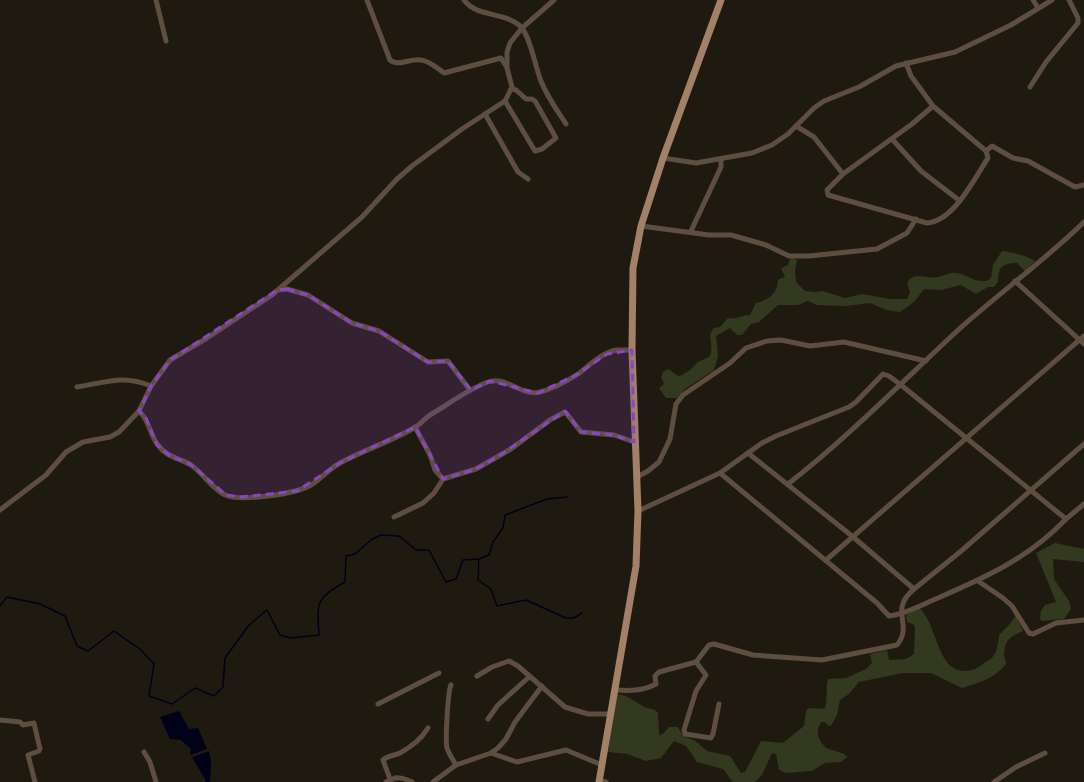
<svg xmlns="http://www.w3.org/2000/svg" width="1084" height="782" viewBox="0 0 1084 782" font-family="'Archivo Narrow',sans-serif">
<style>
.green{fill:#32391e}
.water{fill:#000119}
.lines{fill:none;stroke-linecap:round;stroke-linejoin:round}
.stream{stroke:#000119;stroke-width:1.5}
.minor{stroke:#5e4e42;stroke-width:5}
.major{stroke:#a38068;stroke-width:7}
.marked{fill:#8a46c2;fill-opacity:0.2;stroke:#8a46c2;stroke-width:3;stroke-dasharray:8 5;stroke-linejoin:round}
</style>
<rect width="100%" height="100%" fill="#1f1a0f"/>
<!-- green -->
<g class="green">
<path d="M1002,251C1012,252 1028,256 1035,261L1025,271L1017,263C1002,263 998,267 998,282L994,287H988L976,294L961,285L941,290L924,289L914,302L900,312L887,310L870,303L846,306L817,305L808,301L798,305H778L759,322L751,324L742,335H737L730,328L716,336L718,356L714,370L685,389L677,398H666L659,388L664,384L661,377L663,372L668,369L678,376L682,375L690,370L698,362L709,357C716,346 705,338 714,328L720,327L728,318C735,320 743,315 750,315L756,303C769,300 777,294 778,280L785,277L781,268L788,265L790,259L794,258L797,261L795,271L796,282L805,291L815,292L823,291L845,298L862,294L890,299H907L910,292L907,283C915,270 926,280 938,277C944,276 950,272 956,273C970,275 974,284 989,280L991,277L993,265Z"/>
<polygon points="1055,543 1084,549 1084,562 1053,559 1054,579 1069,601 1071,609 1064,619 1042,621 1040,619 1041,611 1045,605 1056,602 1036,553"/>
<path d="M919,608C939,624 936,679 972,670C977,669 982,664 987,661C997,657 998,645 999,635L1010,624L1016,615L1023,631C1010,637 1005,639 1004,655C1004,658 1006,660 1006,664C995,678 979,683 962,688L931,673H903L859,682L849,694L840,700L837,715L831,726L827,725L825,722H821C815,732 818,739 826,748L844,754L847,757L841,762L825,763L812,771L786,773L779,770L776,754L772,753L762,775L755,782H733L723,769L697,762L686,746L674,741L661,758L646,761L627,754L608,752L616,694C626,694 636,702 644,707C649,709 654,708 658,713L659,735L663,734L669,727H678L683,736L694,740L707,751L730,756L741,773L745,772L761,741L783,743L804,726L806,711L809,708L821,709L825,708C828,698 825,689 828,679L846,678L866,669L872,663L870,654L887,650L889,660L906,659L914,654L915,627L913,624L907,622L906,615Z"/>
</g>
<!-- water -->
<g class="water">
<polygon points="179,711 189,729 198,728 207,749 190,755 191,749 181,740 170,739 160,717"/>
<polygon points="209,751 211,761 210,782 205,782 205,779 192,757"/>
</g>
<g class="lines">
<!-- stream -->
<g class="stream">
<polyline points="479,559 478,580 491,589 497,606 526,600 566,618 574,618 582,613"/>
<path d="M0,606L7,597L40,604L65,616L77,646L88,651L114,631L141,650L154,664L149,696L172,704L195,688L214,696L223,687L225,658L249,625L267,610L280,635L290,638L319,635C317,602 315,599 345,582L346,556L355,554L371,540L381,535L399,536L416,550H429L446,582L456,579L463,560L479,559L489,555L493,542L503,528L505,515L547,499L567,497"/>
</g>
<!-- minor -->
<g class="minor">
<polyline points="156,0 166,41"/>
<path d="M367,0L390,60C399,67 410,58 421,60C430,61 438,69 444,73L501,58L506,66"/>
<path d="M464,0C477,18 505,11 521,27C531,38 535,67 541,81C547,97 557,110 566,124"/>
<polyline points="1033,0 1038,8"/>
<polyline points="1030,87 1046,62 1078,23 1078,18 1069,0"/>
<polyline points="505,101 535,151 542,149 556,138 535,101 532,99 526,99 516,90 511,89"/>
<polyline points="933,106 986,151 992,146 1013,158 1028,161 1075,187 1084,185"/>
<polyline points="485,114 518,172 528,179"/>
<polyline points="796,126 814,137 843,174 912,124 933,106 911,76 906,63"/>
<polyline points="892,139 921,171 960,201"/>
<polyline points="663,158 696,163 752,153 772,145 788,134 814,108 824,101 859,87 896,66 955,52 1011,25 1052,0"/>
<path d="M843,174L827,190L828,195L927,223C954,221 974,179 988,158L986,151"/>
<polyline points="641,226 709,235 731,235 766,245 789,256 809,256 877,249 907,233 916,219"/>
<polyline points="691,231 721,167 721,159"/>
<polyline points="1015,281 1084,344"/>
<polyline points="278,290 287,289 308,295 352,323 379,331 428,362 448,361 470,390"/>
<path d="M77,387C105,383 122,374 151,386"/>
<path d="M139,411C150,421 149,434 158,445C166,457 179,458 191,465C203,473 211,488 225,495C241,502 296,494 311,485C321,479 329,469 340,463C364,450 390,442 414,428C420,425 424,419 430,415C447,405 470,388 488,382C505,375 522,397 540,392C553,389 567,381 578,374C589,366 602,352 617,350C621,350 627,350 632,350"/>
<polyline points="415,427 430,455 435,470 443,479"/>
<path d="M720,473L877,603L889,616C906,614 923,604 938,598C986,577 1029,558 1066,519"/>
<polyline points="637,477 648,471 659,462 670,439 676,404 683,395 730,363 746,348 767,341 781,340 810,346 844,342 926,361"/>
<path d="M788,484C848,437 901,383 957,331C998,294 1044,261 1084,222"/>
<polyline points="0,510 46,475 66,452 83,442 110,437 119,432 139,411 151,386 170,360 207,338 272,295 362,217 397,179 412,166 462,129 505,101 512,87 507,68 507,52 510,43 522,28 554,0"/>
<polyline points="638,511 720,473 762,443 776,436 849,407 856,402 883,374 889,376 901,385 1066,519 1084,504"/>
<polyline points="394,517 423,503 434,493 443,479 476,469 511,449 550,420 563,413 566,413 581,432 614,435 634,442"/>
<polyline points="826,560 1084,336"/>
<polyline points="978,581 1003,598 1012,606 1029,633 1033,634 1056,623 1084,620"/>
<polyline points="914,589 960,552 1084,444"/>
<polyline points="696,662 706,675 696,691 684,730 685,734 711,738 713,734 719,704"/>
<polyline points="477,676 492,667 509,661 518,666 565,707 588,714 611,714"/>
<path d="M451,685C448,690 445,741 447,748C449,754 453,760 456,765"/>
<path d="M615,690C629,691 643,691 656,684L655,676L659,672L696,662L709,645L714,644L753,655L822,660L897,645C914,624 888,611 914,589L852,536L748,453"/>
<polyline points="378,704 439,673"/>
<polyline points="488,719 498,705 529,677"/>
<polyline points="0,720 20,722 23,725 34,723 40,749 39,751 28,755 35,782"/>
<polyline points="144,752 150,762 156,782"/>
<polyline points="491,753 517,762 566,750 602,765"/>
<path d="M390,779L383,760C389,755 394,756 400,753C411,747 422,738 428,728"/>
<polyline points="600,780 606,782"/>
<path d="M386,782C395,776 402,777 412,782"/>
<polyline points="433,782 456,765 491,753 498,748 506,739 515,722 542,686"/>
<polyline points="994,782 1016,767 1045,753"/>
</g>
<!-- major -->
<polyline class="major" points="599,782 636,566 638,511 632,350 633,268 641,226 663,158 721,0"/>
</g>
<!-- marked area -->
<path class="marked" d="M287,289L308,295L352,323L379,331L428,362L448,361L471,390L490,381L538,393L576,375L607,354L632,350L634,442L614,435L581,432L565,411L499,456L476,469L443,479L415,427L340,463L297,491L242,497L226,495L190,464L170,456L157,445L146,418L139,411L151,386L170,360L277,290Z"/>
</svg>
